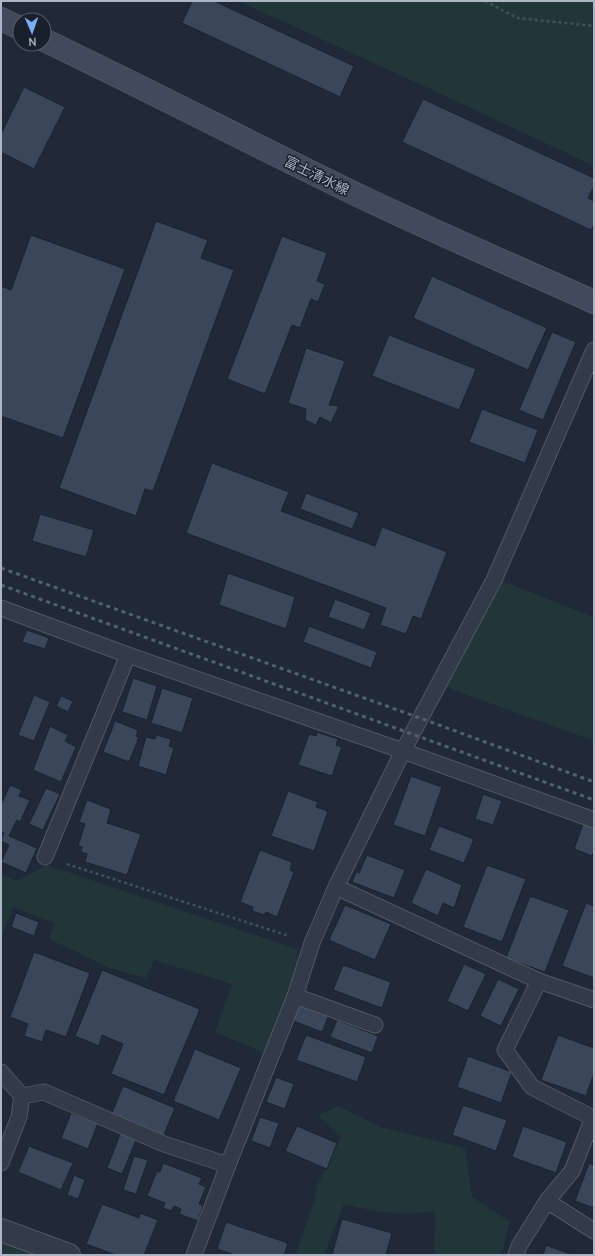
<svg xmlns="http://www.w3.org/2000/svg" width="595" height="1256" viewBox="0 0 595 1256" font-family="Manrope,'Noto Sans JP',sans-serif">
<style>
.green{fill:#213639}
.building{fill:#3b4758;stroke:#1a222e}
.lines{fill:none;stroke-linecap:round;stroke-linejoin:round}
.lane-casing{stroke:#505966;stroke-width:17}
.street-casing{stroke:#505966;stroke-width:24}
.secondary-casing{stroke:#505966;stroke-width:24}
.path{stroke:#3e5356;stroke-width:2.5;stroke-dasharray:3 3;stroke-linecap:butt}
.lane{stroke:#333b48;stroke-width:15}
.street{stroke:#333b48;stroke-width:22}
.secondary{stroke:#404a5b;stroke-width:22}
.rail{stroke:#545f6f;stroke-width:3;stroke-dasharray:4 4;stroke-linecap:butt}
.labels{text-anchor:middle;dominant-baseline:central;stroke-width:3;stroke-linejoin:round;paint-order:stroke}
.street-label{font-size:14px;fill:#adb6c5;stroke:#18202c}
</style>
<rect width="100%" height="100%" fill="#1f2938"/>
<!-- green -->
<g class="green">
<polygon points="238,1 594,1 594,166 437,92"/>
<polygon points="502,581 594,617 594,741 445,687"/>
<polygon points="47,865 297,949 297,967 264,1053 215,1032 232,984 154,960 146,978 112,969 49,939 54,923 13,907 1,938 1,874 17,881"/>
<polygon points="338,1106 381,1127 465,1148 472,1197 510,1222 501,1255 438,1255 434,1251 435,1211 408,1214 379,1212 344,1204 324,1255 295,1255 314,1202 317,1186 341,1136 318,1116"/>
<polygon points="1,1238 48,1255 1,1255"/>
</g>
<!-- building -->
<g class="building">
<polygon points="192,1 214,1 354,66 340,97 182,23"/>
<polygon points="24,87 65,107 34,169 1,152 1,134"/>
<polygon points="423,99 594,178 594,186 588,198 594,201 594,224 591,230 402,142"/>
<polygon points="156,221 208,240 201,258 234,270 153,491 145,489 136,516 59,488"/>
<polygon points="31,235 125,269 63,438 1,416 1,286 11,290"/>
<polygon points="282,236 327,253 317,281 325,284 318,302 311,299 300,328 292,325 265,394 227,379"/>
<polygon points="432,276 547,328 528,370 413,318"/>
<polygon points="552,332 576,342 543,420 519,410"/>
<polygon points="389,335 476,369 459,410 372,376"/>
<polygon points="306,348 345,361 329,405 339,406 331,423 320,417 316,425 305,420 306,409 288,403"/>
<polygon points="482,409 538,430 525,463 469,442"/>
<polygon points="212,463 289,492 281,511 375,546 382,527 447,552 421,619 413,616 406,634 380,625 386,608 186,533"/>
<polygon points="306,493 359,513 352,529 300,509"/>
<polygon points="40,514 94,530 86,557 32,541"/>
<polygon points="228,573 295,597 286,629 219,605"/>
<polygon points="335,599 371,613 364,630 328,617"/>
<polygon points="309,626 377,652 371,668 303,642"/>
<polygon points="27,630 49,638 45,649 22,642"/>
<polygon points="133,678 157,686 147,720 122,712"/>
<polygon points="162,688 193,698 182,733 151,723"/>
<polygon points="34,695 50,702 34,741 18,735"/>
<polygon points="61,696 73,701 68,712 56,706"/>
<polygon points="115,721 138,730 136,736 139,737 129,762 103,752"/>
<polygon points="50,726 68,735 65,741 76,747 61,782 33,770"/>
<polygon points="317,732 338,739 336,745 342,747 332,776 298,765 309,734 316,736"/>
<polygon points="156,735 171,739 169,746 174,748 166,775 138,766 146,737 155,739"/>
<polygon points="411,776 442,787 425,836 393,825"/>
<polygon points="10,785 22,790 19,796 30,800 20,822 17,820 9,836 37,848 26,873 1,862 9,845 1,841 4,833 1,832 1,805"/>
<polygon points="46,788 60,794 43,830 29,824"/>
<polygon points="288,791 318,802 316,807 328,811 314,851 271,836"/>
<polygon points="483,794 502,801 493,825 475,819"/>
<polygon points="87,800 111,809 107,823 141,834 127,875 85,862 87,854 81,852 82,847 78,846 85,824 79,822"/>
<polygon points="583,824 594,828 594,851 592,856 574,849"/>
<polygon points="439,826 474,839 464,863 429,850"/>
<polygon points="260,850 292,862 290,870 294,872 277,917 266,912 264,915 252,911 253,907 240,902"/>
<polygon points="367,855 405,870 394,898 352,882 356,872 359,873"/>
<polygon points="487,865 526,879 502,942 463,927"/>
<polygon points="426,869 462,885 454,908 443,903 438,916 411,903"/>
<polygon points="530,896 569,910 545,972 506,958"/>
<polygon points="586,903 594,906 594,978 562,966"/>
<polygon points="345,905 391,924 375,960 329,940"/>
<polygon points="16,913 39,922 34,936 11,927"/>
<polygon points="34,952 90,973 66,1037 46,1030 42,1042 24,1036 28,1024 10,1017"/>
<polygon points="464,964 486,974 468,1011 447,1001"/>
<polygon points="343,965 391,982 382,1008 333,990"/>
<polygon points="102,970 200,1009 164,1095 111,1074 123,1044 102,1035 99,1046 75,1036"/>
<polygon points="498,979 519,989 501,1026 480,1016"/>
<polygon points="297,1004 329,1015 322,1032 291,1020"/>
<polygon points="337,1020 378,1036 372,1053 330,1037"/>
<polygon points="306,1035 366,1057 357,1082 296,1060"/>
<polygon points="558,1035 594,1048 594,1073 586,1096 541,1080"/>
<polygon points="195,1049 241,1068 219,1120 173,1101"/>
<polygon points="468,1056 512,1072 501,1103 457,1087"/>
<polygon points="276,1077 294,1084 285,1109 266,1102"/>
<polygon points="123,1086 175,1108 163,1137 111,1115"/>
<polygon points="463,1105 507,1120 496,1151 452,1135"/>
<polygon points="71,1113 98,1123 88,1149 61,1138"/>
<polygon points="260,1117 279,1123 270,1148 251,1141"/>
<polygon points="297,1126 337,1143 327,1169 285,1151"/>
<polygon points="523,1126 567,1142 556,1173 512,1157"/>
<polygon points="121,1132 137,1138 122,1174 107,1168"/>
<polygon points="29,1146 73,1163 61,1190 18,1172"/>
<polygon points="134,1156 148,1160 136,1194 123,1190"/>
<polygon points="163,1163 202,1178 199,1184 206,1187 199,1204 203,1206 198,1221 179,1214 181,1209 174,1206 171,1211 163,1208 165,1203 147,1196 157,1171 160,1172"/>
<polygon points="589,1163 594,1165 594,1208 575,1201"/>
<polygon points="74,1175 85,1180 78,1199 67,1195"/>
<polygon points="102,1204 139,1218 140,1213 158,1220 144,1255 116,1255 86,1244"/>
<polygon points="342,1219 392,1233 386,1255 332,1255"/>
<polygon points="226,1222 288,1243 284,1255 235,1255 217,1249"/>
<polygon points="546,1245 570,1254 570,1255 543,1255"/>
</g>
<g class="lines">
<!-- lane casing -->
<g class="lane-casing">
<g id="lane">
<polyline points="1,608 128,655"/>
<polyline points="45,857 128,655 403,751 594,820"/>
<polyline points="336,887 539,981 594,1000"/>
<polyline points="295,996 375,1025"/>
<polyline points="1,1072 22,1096 19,1117 1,1163"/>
<polyline points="22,1096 44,1092 164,1144 228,1165"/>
<polyline points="547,1201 594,1231"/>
<polyline points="194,1255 228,1165 295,996 312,943 336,887 403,751 494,580 594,350"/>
<polyline points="516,1255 519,1246 547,1201 572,1171 593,1118 532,1087 505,1050 539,981"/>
</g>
</g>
<!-- street casing -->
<g class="street-casing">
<polyline id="street" points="1,1230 69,1255"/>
</g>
<!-- secondary casing -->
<g class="secondary-casing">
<g id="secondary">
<polyline points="1,19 20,28"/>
<path d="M44,40C142,87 239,137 337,185C422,227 508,263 594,302"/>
</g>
</g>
<!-- path -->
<g class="path">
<polyline points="485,1 517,18 594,26"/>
<polyline points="67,864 289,936"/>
</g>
<!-- lane -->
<use href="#lane" class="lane"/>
<!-- street -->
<use href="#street" class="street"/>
<!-- secondary -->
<use href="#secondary" class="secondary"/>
<!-- rail -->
<g class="rail">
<polyline points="1,568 420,718 594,782"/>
<polyline points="1,585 594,800"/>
</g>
</g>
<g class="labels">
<!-- street labels -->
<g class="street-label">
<text transform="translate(317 175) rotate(26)">富士清水線</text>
</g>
</g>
<!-- border -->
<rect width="595" height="1256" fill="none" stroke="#adb6c5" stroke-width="4"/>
<!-- north arrow -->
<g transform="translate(32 32) rotate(178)"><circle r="19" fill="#18202c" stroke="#545c69"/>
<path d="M0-3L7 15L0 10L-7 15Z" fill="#7babfb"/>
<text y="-6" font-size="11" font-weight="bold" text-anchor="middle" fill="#adb6c5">N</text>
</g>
</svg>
